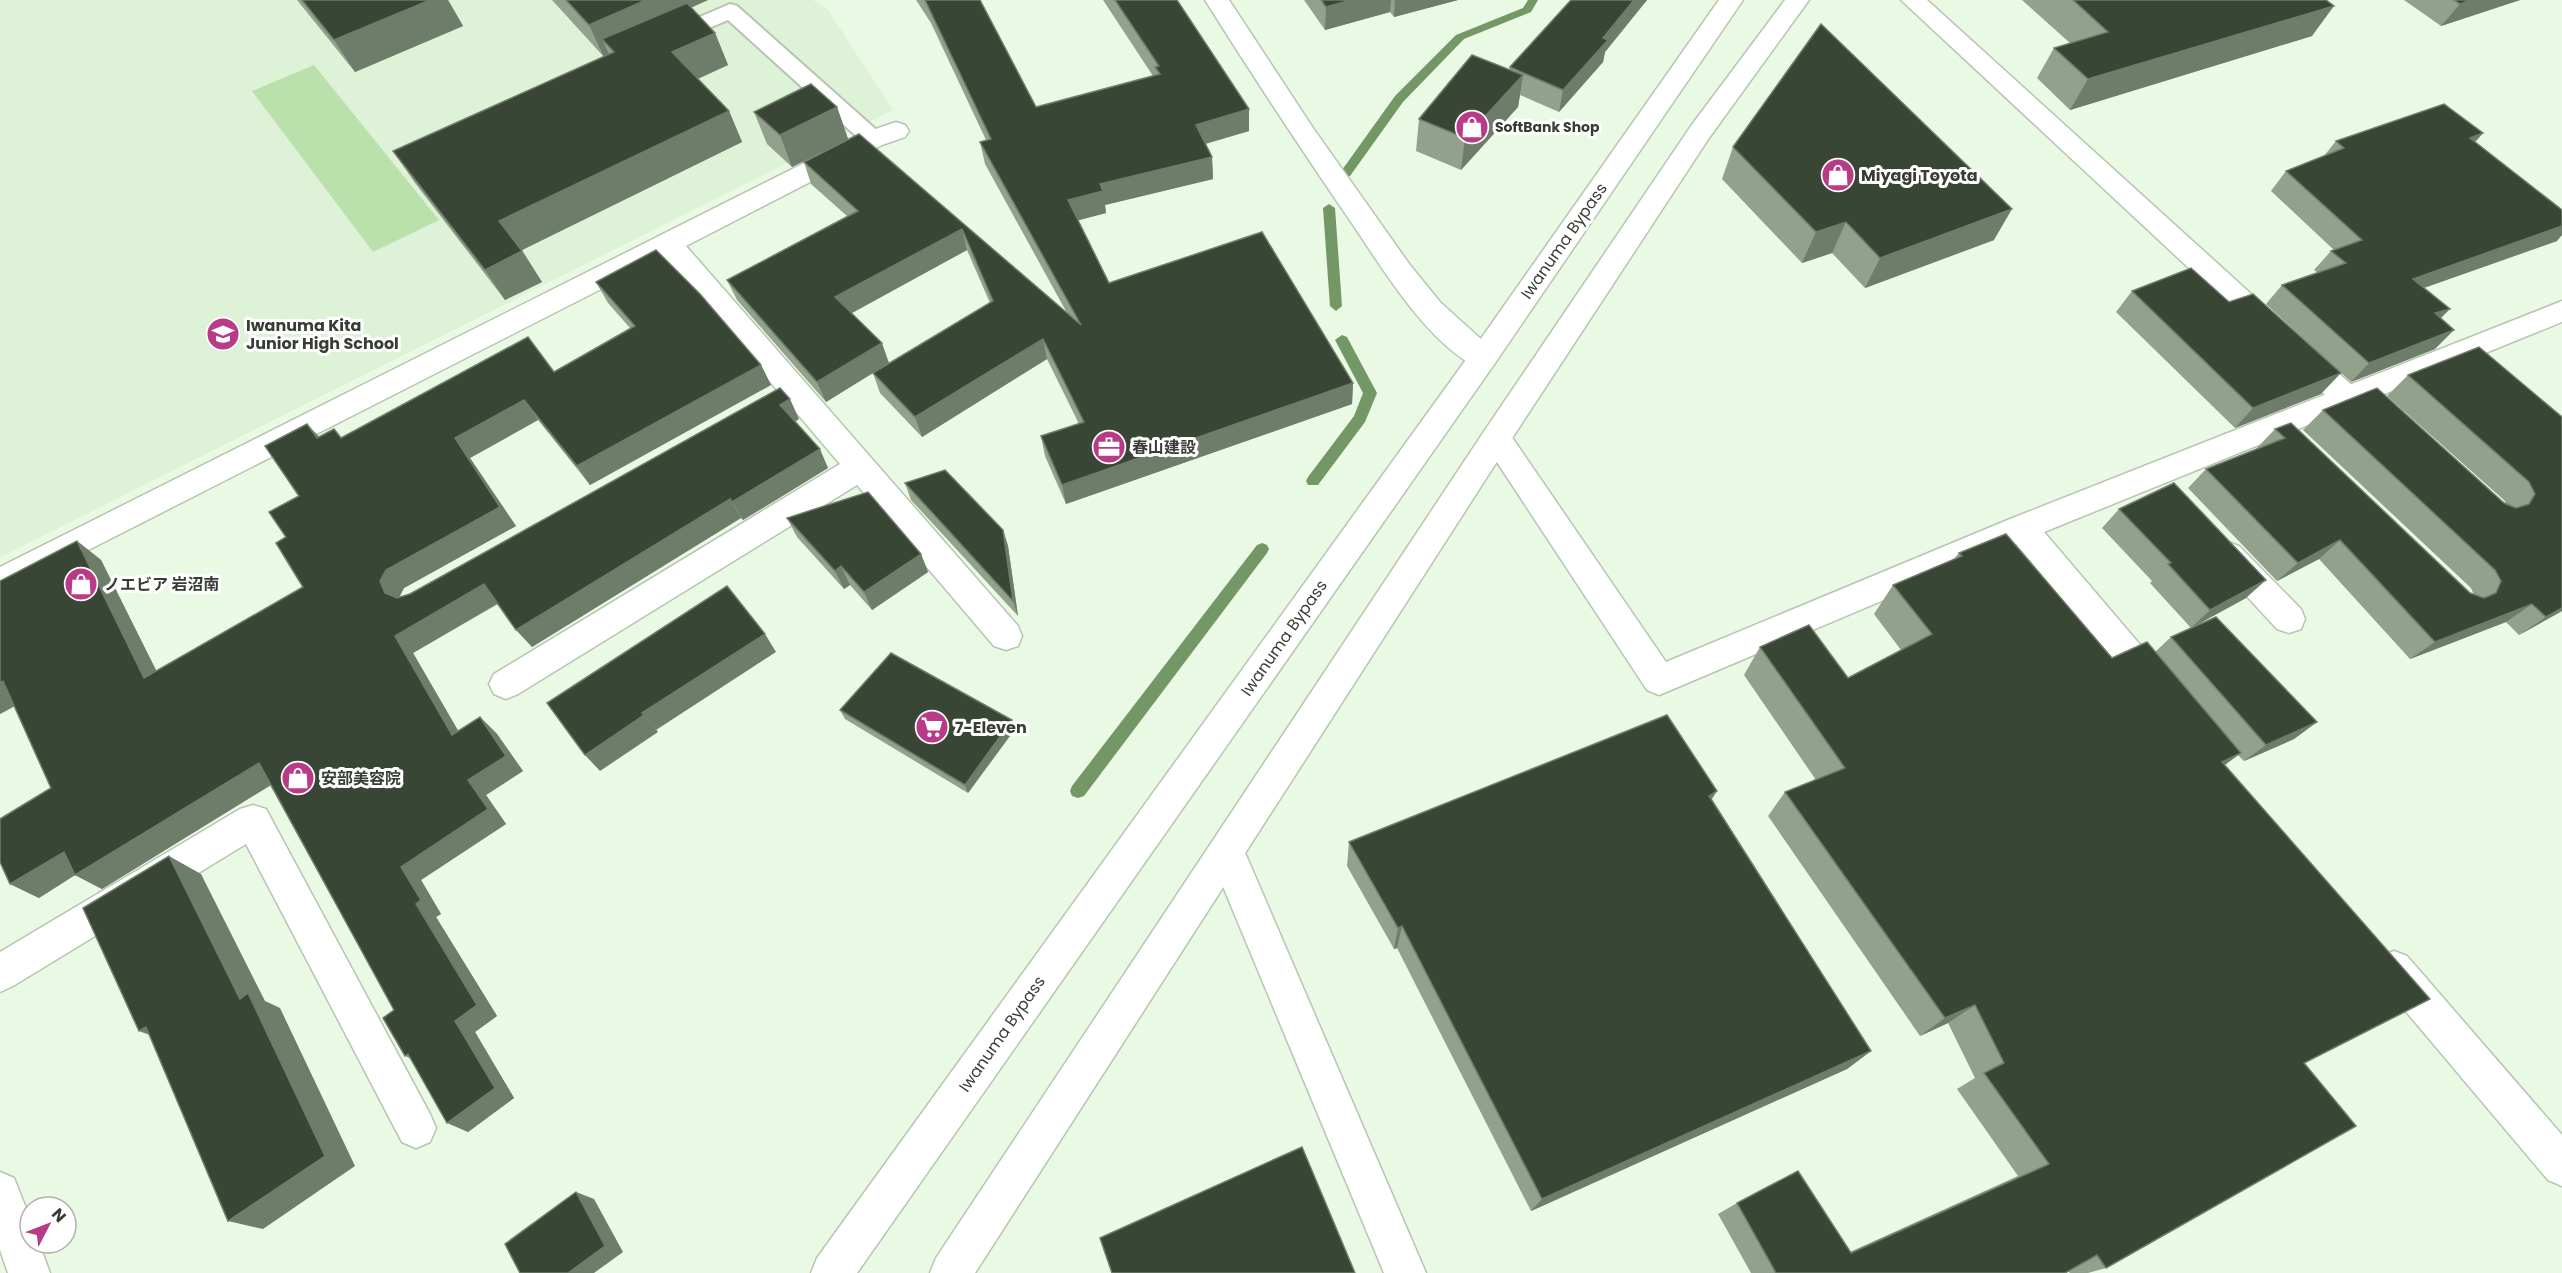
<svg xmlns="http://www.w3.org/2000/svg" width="2562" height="1273" viewBox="0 0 2562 1273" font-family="Poppins,'Noto Sans JP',sans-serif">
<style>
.built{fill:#ddf2d6}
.green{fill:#bae1ac}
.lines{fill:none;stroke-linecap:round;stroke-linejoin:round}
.stream{fill:#739866;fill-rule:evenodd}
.service-casing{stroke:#b6c5b1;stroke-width:4}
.minor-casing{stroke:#b6c5b1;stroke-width:3}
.tertiary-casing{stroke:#b6c5b1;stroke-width:3}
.primary-casing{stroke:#b6c5b1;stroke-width:3}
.trunk-casing{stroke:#b6c5b1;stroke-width:3}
.service{fill:#fff;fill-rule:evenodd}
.minor{fill:#fff;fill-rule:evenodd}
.tertiary{fill:#fff;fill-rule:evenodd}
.primary{fill:#fff;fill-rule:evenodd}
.trunk{fill:#fff;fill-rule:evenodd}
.wall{fill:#92a08c;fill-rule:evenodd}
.shaded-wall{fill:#6e7c6a}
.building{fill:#3a4635;stroke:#6e7c6a;stroke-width:1.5}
.labels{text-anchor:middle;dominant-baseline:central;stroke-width:6;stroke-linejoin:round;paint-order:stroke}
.far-poi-label{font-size:14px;font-weight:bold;fill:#373d34;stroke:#fff;text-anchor:start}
.poi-label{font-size:16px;font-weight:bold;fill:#373d34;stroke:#fff;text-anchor:start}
.street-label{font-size:16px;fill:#373d34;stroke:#fff}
</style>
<rect width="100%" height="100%" fill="#e9f9e4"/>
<!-- built -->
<polygon class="built" points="0,0 813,0 828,10 893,110 0,557"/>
<!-- green -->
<polygon class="green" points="314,65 439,220 373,252 252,91"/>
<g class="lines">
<!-- stream -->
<g class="stream">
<polygon points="1528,0 1538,0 1531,12 1464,39 1403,102 1350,176 1342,176 1342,170 1395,96 1456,35 1523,8"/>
<polygon points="1329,204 1335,208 1342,306 1336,311 1330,306 1323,208"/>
<polygon points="1342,335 1347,337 1377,393 1365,422 1318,485 1308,485 1306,481 1308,477 1354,416 1363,393 1335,340"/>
<polygon points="1262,543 1267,545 1269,549 1267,553 1084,796 1078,798 1072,796 1070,791 1072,786 1257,545"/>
</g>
<!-- service casing -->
<g class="service-casing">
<polygon id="service" points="730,4 737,6 881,134 884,139 881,144 873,147 865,144 728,20 669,45 662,43 658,38 662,33"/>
</g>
<!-- minor casing -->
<g class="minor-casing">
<g id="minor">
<path d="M1205,0H1229L1313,128L1410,265L1440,302L1493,350L1498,358L1493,366C1485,368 1479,370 1472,365C1422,335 1383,269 1351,222C1301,149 1252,75 1205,0Z"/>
<polygon points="896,122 905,125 909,131 905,137 882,145 686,246 1018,626 1022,636 1018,646 1006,650 994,646 857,485 518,694 506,699 494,694 489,684 494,674 840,464 664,257 0,595 0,567 864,133"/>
<polygon points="2562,301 2562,322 2044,532 2165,674 2170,684 2165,694 2153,699 2141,694 2016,544 1671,690 1659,695 1647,690 1481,438 1485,430 1496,426 1507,430 1666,662 2010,519"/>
<polygon points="2228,542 2239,546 2301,609 2305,619 2301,629 2289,633 2277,629 2217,564 2212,555 2217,546"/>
<polygon points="253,805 266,809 430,1114 436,1128 430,1142 416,1148 402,1142 246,844 13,986 0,992 0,952 240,809"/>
<polygon points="1227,836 1240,841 1426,1273 1384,1273 1209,853 1214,841"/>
<polygon points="2394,951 2407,956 2562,1135 2562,1186 2548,1180 2381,982 2375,969 2381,956"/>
</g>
</g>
<!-- tertiary casing -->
<g class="tertiary-casing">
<polygon id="tertiary" points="1901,0 1927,0 2357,390 2362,398 2357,406 2347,409 2337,406"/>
</g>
<!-- primary casing -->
<g class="primary-casing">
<polygon id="primary" points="0,1172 14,1178 30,1218 30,1243 39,1243 50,1273 8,1273 0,1250"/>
</g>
<!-- trunk casing -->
<g class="trunk-casing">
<g id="trunk">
<polygon points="1719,0 1743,0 1493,366 857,1273 811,1273 817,1258 1473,350"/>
<polygon points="1785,0 1809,0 1709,138 1507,446 975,1273 930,1273 936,1258 1485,430 1691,126"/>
</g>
</g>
<!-- service -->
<use href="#service" class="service"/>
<!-- minor -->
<use href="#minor" class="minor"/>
<!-- tertiary -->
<use href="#tertiary" class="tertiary"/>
<!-- primary -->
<use href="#primary" class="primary"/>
<!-- trunk -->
<use href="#trunk" class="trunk"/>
</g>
<!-- wall -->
<g class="wall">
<polygon points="297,0 448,0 463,26 355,72"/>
<polygon points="552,0 708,0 691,8 715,33 728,65 698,79 729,111 742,142 522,250 542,282 505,300 415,183 393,151 604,57"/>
<path d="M916,0H980L1036,107L1153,76L1103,0H1177L1249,109V131L1206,144L1212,157L1213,179L1105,205L1106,213L1078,220L1109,283L1353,383L1352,404L1066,504L1045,456L1041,436L1079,424L1047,359L922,437L880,393L873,373L826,402L737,300L727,280L847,216L811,184L804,162L859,134L1067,313L985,164L980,142L986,140L931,23ZM967,250L990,303L889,363L851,313Z"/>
<polygon points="1304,0 1458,0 1394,17 1390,12 1325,30"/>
<polygon points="1571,0 1647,0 1605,52 1603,62 1559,112 1520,95 1518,107 1461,170 1416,151 1419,119 1509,70 1510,67"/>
<polygon points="2022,0 2326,0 2312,36 2070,110 2037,78 2054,48 2070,43"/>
<polygon points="2404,0 2520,0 2441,26"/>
<polygon points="837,107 848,139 792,167 767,144 754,112"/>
<polygon points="2483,133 2475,142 2557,241 2424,288 2441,318 2435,349 2351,382 2266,304 2282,285 2318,273 2314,270 2331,251 2334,250 2271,191 2286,171 2324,156 2336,141"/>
<polygon points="1733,147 1994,240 1865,288 1832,253 1802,263 1722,179"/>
<polygon points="596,282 761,365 771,385 590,485 538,420 470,458 516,526 404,588 399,598 410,594 799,419 795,421 828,468 743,520 741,518 532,647 498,604 413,653 458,731 480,717 497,734 523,771 486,795 506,824 421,880 441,914 436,917 497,1016 475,1032 514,1098 468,1132 411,1059 405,1056 394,1010 270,785 102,889 75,875 39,898 10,884 51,788 14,706 0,714 0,581 77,541 101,560 156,671 303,587 286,537 319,437 334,429 342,438 554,372 630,328 608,303"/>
<polygon points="2132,291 2321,394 2235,428 2116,312"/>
<polygon points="2408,375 2562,417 2562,611 2519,635 2506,622 2410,659 2319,559 2277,581 2188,488 2206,469 2256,449 2275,429 2470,593 2474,595 2471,588 2303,430 2323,410 2506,504 2505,501 2387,396"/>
<polygon points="905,483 1003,530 1008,546 1018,616 911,500"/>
<polygon points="2119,509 2246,598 2193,627 2317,722 2294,739 2244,761 2238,755 2225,765 2304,1063 2106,1268 2088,1273 2070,1273 2068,1271 2065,1273 1751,1273 1718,1214 1737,1203 1850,1252 2018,1176 1957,1089 1975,1078 1948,1023 1920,1036 1768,816 1785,792 1816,780 1744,675 1760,647 1848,678 1901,650 1874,614 1893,585 1954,559 1959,553 2112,658 2155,652 2171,637 2191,628 2150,583 2152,581 2102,528"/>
<polygon points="787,518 921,554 928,572 872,610 850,585 844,589 797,537"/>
<polygon points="840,710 1012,720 1015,729 968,793 845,719"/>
<polygon points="1712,799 1871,1051 1847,1069 1531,1211 1397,948 1394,949 1347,866 1349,842"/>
</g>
<!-- shaded-wall -->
<g class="shaded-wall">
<polygon points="430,0 448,0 463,26 355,72 334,40"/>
<polygon points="646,0 708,0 682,11 602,39 609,54 604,57 589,25"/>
<polygon points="1351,0 1391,0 1390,12 1325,30 1326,7"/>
<polygon points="1395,0 1458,0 1394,17"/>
<polygon points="1634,0 1647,0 1605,52 1603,62 1559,112 1563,90 1603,38"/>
<polygon points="2471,0 2520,0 2441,26 2460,4"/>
<polygon points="2334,6 2312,36 2070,110 2088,79"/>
<polygon points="715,33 728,65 686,84 672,52"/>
<polygon points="1523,75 1518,107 1461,170 1465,138"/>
<polygon points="837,107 848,139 792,167 780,135"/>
<polygon points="1249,109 1249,131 1197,146 1196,125"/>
<polygon points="729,111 742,142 518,252 499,221"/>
<polygon points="2483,133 2465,153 2470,138"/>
<polygon points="1212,157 1213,179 1105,205 1106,213 1072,222 1068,200 1100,184"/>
<polygon points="2012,209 1994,240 1865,288 1880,258"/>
<polygon points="1846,222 1832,253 1802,263 1816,232"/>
<polygon points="2562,226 2562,235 2557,241 2395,298 2413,279"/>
<polygon points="962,229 967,250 843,318 835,297"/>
<polygon points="522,251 542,282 505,300 485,270"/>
<polygon points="2450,309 2431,328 2435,313"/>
<polygon points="2454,330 2435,349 2351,382 2369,363"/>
<polygon points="1043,339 1047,359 922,437 915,417"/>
<polygon points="882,343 889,363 826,402 817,382"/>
<polygon points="761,365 771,385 590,485 577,466"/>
<polygon points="2341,373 2321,394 2235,428 2253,408"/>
<polygon points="1353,383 1352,404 1066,504 1062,485"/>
<polygon points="790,399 799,419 790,425 780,405"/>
<polygon points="524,400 538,420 470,458 516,526 404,588 398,599 385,593 380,581 455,438"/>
<polygon points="307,424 326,444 317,438"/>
<polygon points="820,449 828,468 743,520 732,502"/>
<polygon points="730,499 741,518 532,647 516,630"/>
<polygon points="1003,530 1008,546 1018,616 1013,601"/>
<polygon points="2340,540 2319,559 2277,581 2298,563"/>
<polygon points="77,541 101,560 168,694 144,678"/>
<polygon points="921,554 928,572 872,610 864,592"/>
<polygon points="841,566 850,585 844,589 835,571"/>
<polygon points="2266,580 2246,598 2191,628 2210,610"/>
<polygon points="484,584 500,602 413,653 470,751 452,735 395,636"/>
<polygon points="2532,604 2506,622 2410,659 2435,642"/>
<polygon points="2562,608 2562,611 2519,635 2546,617"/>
<polygon points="765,634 776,652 656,730 642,713"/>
<polygon points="3,681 30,698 0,714 0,683"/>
<polygon points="644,715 658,732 600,771 585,755"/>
<polygon points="480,717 497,734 523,771 486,795 506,824 421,880 441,914 436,917 497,1016 475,1032 514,1098 468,1132 447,1123 455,1021 401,867 468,780"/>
<polygon points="1012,720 1015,729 968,793 965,785"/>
<polygon points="2317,722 2294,739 2244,761 2266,745"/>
<polygon points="2241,753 2208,777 2222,762"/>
<polygon points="259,763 281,779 102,889 75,875 39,898 10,884 64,852"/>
<polygon points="1717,791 1701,816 1709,796"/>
<polygon points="169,856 201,874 265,1001 280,1008 355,1166 263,1229 228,1221 240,999"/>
<polygon points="1402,926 1397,948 1394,949 1398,928"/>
<polygon points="1975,1005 1948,1023 1920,1036 1945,1018"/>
<polygon points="146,1027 174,1044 139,1031"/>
<polygon points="1871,1051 1847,1069 1531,1211 1542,1199"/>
<polygon points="576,1192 594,1199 623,1252 594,1273 568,1273"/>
</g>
<!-- building -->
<g class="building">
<polygon points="302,0 430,0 334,40"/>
<polygon points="566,0 646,0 589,25"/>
<polygon points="925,0 980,0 1036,107 1160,74 1155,67 1159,66 1115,0 1177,0 1249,109 1196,125 1212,157 1100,184 1103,191 1068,200 1109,283 1262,232 1353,383 1062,485 1041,436 1084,422 1043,339 915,417 873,373 993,301 962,229 835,297 882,343 817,382 727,280 858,211 804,162 859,134 1081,325 980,142 991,139"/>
<polygon points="1321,0 1351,0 1326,7"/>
<polygon points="1571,0 1634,0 1603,38 1608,40 1563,90 1510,67"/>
<polygon points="2073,0 2326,0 2334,6 2088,79 2054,48 2108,32"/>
<polygon points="2454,0 2471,0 2460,4"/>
<polygon points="687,3 715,33 672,52 729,111 499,221 522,251 485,270 393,151 614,52 602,39"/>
<polygon points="1821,24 2012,209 1880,258 1846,222 1816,232 1733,147"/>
<polygon points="1472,55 1523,75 1465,138 1419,119"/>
<polygon points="811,84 837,107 780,135 754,112"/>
<polygon points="2444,104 2483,133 2470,138 2562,210 2562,226 2413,279 2450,309 2435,313 2454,330 2369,363 2282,285 2346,263 2331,251 2362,240 2286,171 2344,148 2336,141"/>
<polygon points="656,250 700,294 761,365 577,466 524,400 455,438 500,507 386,570 380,581 385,593 397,598 410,594 780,388 790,399 780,405 820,449 732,502 730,499 516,630 484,584 395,636 452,735 480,717 506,756 468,780 488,809 401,867 421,900 416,904 477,1005 455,1021 495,1088 447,1123 408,1054 405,1056 383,1018 394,1010 259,763 75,875 64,852 10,884 0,862 0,819 51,788 3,681 0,683 0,581 77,541 144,678 303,587 276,543 286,537 269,512 299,496 265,446 307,424 317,438 334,429 341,438 528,337 554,372 635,326 596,282"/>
<polygon points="2191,268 2229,302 2253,294 2341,373 2253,408 2132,291"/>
<polygon points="2479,347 2562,417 2562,608 2546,617 2532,604 2435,642 2340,540 2298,563 2206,469 2285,438 2275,429 2291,423 2470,593 2484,598 2496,593 2501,581 2495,570 2323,410 2377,388 2504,503 2516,508 2529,504 2535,494 2529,482 2408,375"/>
<polygon points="945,470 1003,530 1013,601 905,483"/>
<polygon points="2174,483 2266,580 2210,610 2168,564 2171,563 2119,509"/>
<polygon points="868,492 921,554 864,592 841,566 835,571 787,518"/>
<polygon points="2006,534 2112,658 2147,642 2241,753 2222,762 2430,999 2304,1063 2356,1126 2106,1268 2097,1255 2065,1273 1776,1273 1737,1203 1798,1171 1851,1253 2049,1164 1984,1073 2004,1063 1975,1005 1945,1018 1785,792 1845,768 1760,647 1809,625 1848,678 1932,634 1893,585 1962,556 1959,553"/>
<polygon points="727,586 765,634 642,713 644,715 585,755 547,703"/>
<polygon points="2216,617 2317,722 2266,745 2171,637"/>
<polygon points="891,653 1012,720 965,785 840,710"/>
<polygon points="1667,715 1717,791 1709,796 1871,1051 1542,1199 1402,926 1398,928 1349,842"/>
<polygon points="169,856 240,999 248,993 325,1156 228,1221 146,1027 139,1031 83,908"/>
<polygon points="1302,1147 1355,1273 1112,1273 1100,1238"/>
<polygon points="576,1192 605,1246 568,1273 520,1273 505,1244"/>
</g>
<!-- icons -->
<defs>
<g id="shop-disc" transform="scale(1.725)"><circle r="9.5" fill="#b93a86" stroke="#fff"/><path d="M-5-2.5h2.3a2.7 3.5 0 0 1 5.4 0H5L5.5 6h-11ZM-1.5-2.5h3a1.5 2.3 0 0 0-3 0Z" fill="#fff"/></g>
<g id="school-disc" transform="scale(1.725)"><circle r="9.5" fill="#b93a86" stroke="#fff"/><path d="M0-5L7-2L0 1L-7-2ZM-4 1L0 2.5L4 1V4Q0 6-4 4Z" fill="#fff"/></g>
<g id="office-disc" transform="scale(1.725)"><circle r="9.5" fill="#b93a86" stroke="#fff"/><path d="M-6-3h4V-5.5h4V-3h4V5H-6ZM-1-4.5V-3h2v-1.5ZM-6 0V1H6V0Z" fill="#fff"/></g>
<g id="supermarket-disc" transform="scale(1.725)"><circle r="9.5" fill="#b93a86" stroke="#fff"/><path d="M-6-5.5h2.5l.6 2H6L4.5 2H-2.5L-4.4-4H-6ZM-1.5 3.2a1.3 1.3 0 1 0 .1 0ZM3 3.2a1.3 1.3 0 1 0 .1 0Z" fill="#fff"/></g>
</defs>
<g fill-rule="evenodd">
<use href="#shop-disc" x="1472" y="127"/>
<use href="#shop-disc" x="1838" y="175"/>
<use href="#school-disc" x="223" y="334"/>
<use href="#office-disc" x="1109" y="447"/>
<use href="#shop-disc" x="81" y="584"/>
<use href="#supermarket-disc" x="932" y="727"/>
<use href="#shop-disc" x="298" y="778"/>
</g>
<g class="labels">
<!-- far-poi labels -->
<g class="far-poi-label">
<text x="1495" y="127">SoftBank Shop</text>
</g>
<!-- poi labels -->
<g class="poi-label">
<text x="1861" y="175">Miyagi Toyota</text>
<text x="246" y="325">Iwanuma Kita<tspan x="246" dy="18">Junior High School</tspan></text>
<text x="1132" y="447">春山建設</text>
<text x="104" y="584">ノエビア 岩沼南</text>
<text x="955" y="727">7-Eleven</text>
<text x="321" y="778">安部美容院</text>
</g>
<!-- street labels -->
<g class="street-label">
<text transform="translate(1564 241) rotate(-55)">Iwanuma Bypass</text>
<text transform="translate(1284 638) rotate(-55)">Iwanuma Bypass</text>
<text transform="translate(1002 1034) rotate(-55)">Iwanuma Bypass</text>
</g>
</g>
<!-- north arrow -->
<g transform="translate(48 1225) rotate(48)"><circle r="28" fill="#ffffff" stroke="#afb1ae" stroke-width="1.5"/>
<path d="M0-4.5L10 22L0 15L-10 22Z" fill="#b93a86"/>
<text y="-9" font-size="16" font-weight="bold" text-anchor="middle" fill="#373d34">N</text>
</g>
</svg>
